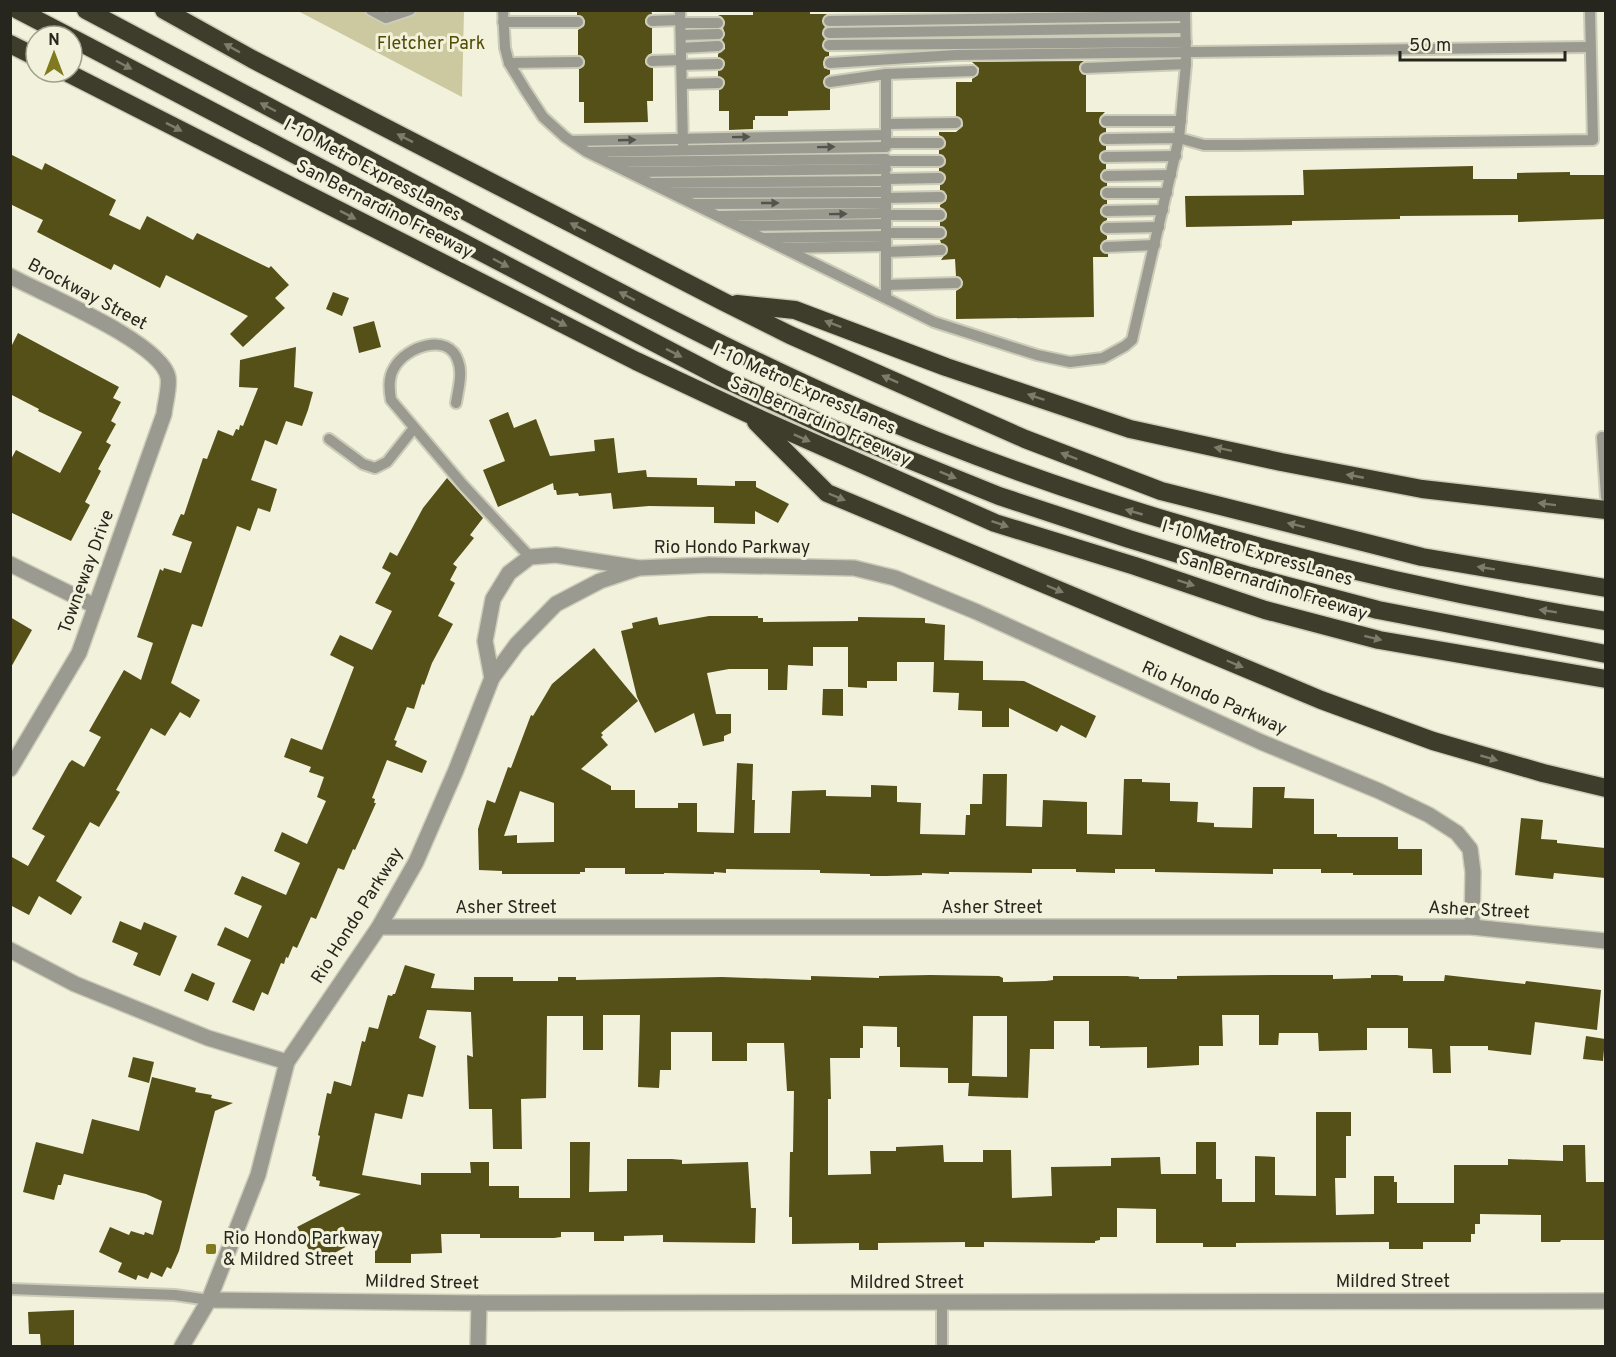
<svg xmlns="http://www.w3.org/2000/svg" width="1616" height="1357" viewBox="0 0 1616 1357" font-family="Overpass,sans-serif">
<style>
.green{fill:#ccc9a0}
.building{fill:#555018;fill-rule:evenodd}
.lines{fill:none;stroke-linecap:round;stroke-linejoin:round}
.service-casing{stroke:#cdccb9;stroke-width:14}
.minor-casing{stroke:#cdccb9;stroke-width:18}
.tertiary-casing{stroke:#cdccb9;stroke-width:18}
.motorway-casing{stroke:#cdccb9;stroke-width:21}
.service{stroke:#9b9a91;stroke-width:10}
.minor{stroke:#9b9a91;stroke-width:15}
.tertiary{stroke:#9b9a91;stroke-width:15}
.motorway{stroke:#3e3d2b;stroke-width:18}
.oneway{fill:#7d7c69}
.oneway2{fill:#55544c}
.poi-dot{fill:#81791f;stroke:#f2f1db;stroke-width:2}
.labels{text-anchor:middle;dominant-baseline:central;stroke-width:6;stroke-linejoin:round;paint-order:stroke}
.park-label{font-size:18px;fill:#514b03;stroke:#f2f1db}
.street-label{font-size:18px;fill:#26261e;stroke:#f2f1db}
.poi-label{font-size:18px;fill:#26261e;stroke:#f2f1db;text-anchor:start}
</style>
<rect width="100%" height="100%" fill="#f2f1db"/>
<!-- green -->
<polygon class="green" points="298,11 464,11 462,97"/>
<!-- building -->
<g class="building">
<polygon points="577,10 651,10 652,14 648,15 645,21 646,25 652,28 652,53 648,55 645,61 646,65 653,68 653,101 647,101 648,122 584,123 584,102 579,102 579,69 584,66 585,61 582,56 578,55 578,30 584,26 585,21 582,16 577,15"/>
<polygon points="810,10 810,14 827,14 822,21 825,27 822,34 825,39 822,46 825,51 829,52 829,56 825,57 823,63 824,68 830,70 830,74 825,77 823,82 825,87 830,89 830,110 788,111 788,116 755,116 755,120 753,120 753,129 729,130 729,111 719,111 719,90 722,89 725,83 724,79 718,76 718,71 722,70 725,64 724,60 718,57 718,54 725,49 725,45 722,40 725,34 723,28 725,22 722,17 718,15 753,15 753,11"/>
<polygon points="1084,61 1080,64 1079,69 1082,74 1086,75 1086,112 1105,112 1100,117 1099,122 1102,127 1106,128 1106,132 1100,135 1099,140 1102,145 1106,146 1106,150 1100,153 1099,158 1102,163 1106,164 1106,169 1103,170 1100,176 1101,180 1107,183 1107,186 1101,189 1100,194 1103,199 1107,200 1107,204 1103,205 1100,211 1101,215 1107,218 1107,220 1103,222 1100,228 1101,232 1107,236 1107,239 1103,241 1100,247 1101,251 1108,254 1108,257 1093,257 1094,317 956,319 956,291 962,287 963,282 960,277 956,276 955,259 941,260 948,250 947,246 941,243 940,240 946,237 947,232 944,227 940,226 940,222 946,219 947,214 944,209 940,207 940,205 946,201 947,196 944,191 940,190 940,185 943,184 946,178 945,174 939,171 939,168 945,165 946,160 943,155 939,154 939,150 945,147 946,142 943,137 939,135 939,132 956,132 963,126 962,119 956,116 956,82 972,82 972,79 978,75 979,68 972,62"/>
<polygon points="10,154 42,170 45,163 116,200 109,215 140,230 147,216 193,240 197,233 269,268 271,266 289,285 275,298 285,308 243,347 230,334 248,316 166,275 160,288 114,264 111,270 37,232 43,220 10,204"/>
<polygon points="1473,166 1473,179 1517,179 1517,173 1570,172 1570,175 1605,175 1605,219 1518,222 1518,215 1400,216 1400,219 1292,221 1292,225 1186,227 1185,196 1304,195 1303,170"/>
<polygon points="333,292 349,298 342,316 326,309"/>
<polygon points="374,321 381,347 359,353 353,327"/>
<polygon points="18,333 119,387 113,398 121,402 111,421 116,424 106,442 111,445 98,469 101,471 85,502 90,505 71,541 10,512 10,461 16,450 60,473 82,432 38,411 39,409 10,394 10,349"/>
<polygon points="296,347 294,387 313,392 308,410 302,426 286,421 277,445 265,440 251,480 277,489 270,512 258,508 250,531 237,526 202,627 192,624 171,683 200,700 190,718 180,712 165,736 151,728 116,790 120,792 99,827 90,822 56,881 82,897 71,915 39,896 29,915 10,905 10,856 28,866 45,836 32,829 69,763 72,760 84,767 101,737 89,731 124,670 141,680 153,643 137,637 160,569 163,571 164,568 181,573 192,542 172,535 179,518 181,514 184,515 203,458 207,459 218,430 233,436 236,429 239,430 240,425 243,426 258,388 239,387 240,360"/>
<polygon points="508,412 514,428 536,419 550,456 595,451 594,440 614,438 618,473 646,470 647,477 697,478 697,485 735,486 735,481 756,481 756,487 789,504 778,523 755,511 755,524 714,523 714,507 649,506 613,509 611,493 579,496 578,493 557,495 556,490 554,490 553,483 498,507 483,470 505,461 489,420"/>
<polygon points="447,478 483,518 470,535 474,538 453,564 457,567 450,580 455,583 438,616 453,624 432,663 424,685 422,684 414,709 407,707 394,740 397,741 395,746 427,761 422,773 387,760 372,798 375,799 374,803 376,803 355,850 353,849 344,870 338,868 316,919 311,917 297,948 293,946 288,958 286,957 284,964 281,963 268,995 262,992 254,1011 232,1002 251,960 217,945 225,927 248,938 262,906 234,894 242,876 286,895 300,863 274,851 282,832 307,844 326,801 317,797 324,777 309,772 311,767 284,757 291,738 322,750 354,667 330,655 340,635 372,650 392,611 375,603 391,573 382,568 390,552 397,556 423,508"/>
<polygon points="709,616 758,616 758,618 763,618 763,622 858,621 858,617 925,618 925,623 945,625 944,660 983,661 983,680 1024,681 1096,716 1086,738 1061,725 1057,732 1009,708 1009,727 982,727 982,711 958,710 959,693 933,692 934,662 897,662 897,681 867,681 867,688 848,687 848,647 813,647 813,666 788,665 787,690 768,690 768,669 729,669 707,673 716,714 731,714 731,733 724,736 724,741 703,746 694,713 655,733 637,697 621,631 633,628 632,623 657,617 659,625"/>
<polygon points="10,617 32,630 10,669"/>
<path d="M594,648L638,701L601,733L603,735L601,737L608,745L581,769L611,786V790H635V808H678V803H697V832L734,833L737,763L753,764L752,800H755L754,833H790L792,791L826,790V796L871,797V785L897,786V802L921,803L920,834L965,835L966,815H970V804H982L983,774H1007L1006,826L1042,827L1043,800L1087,802V834L1122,835L1124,779H1142V782L1170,783V801L1198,802L1197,822L1214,823V827L1252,828L1253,787H1285L1284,798L1314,799V834H1337V837H1398V849H1422V875H1353V873H1321V869H1273V874L1155,872V869H1115V873L1076,872V869H1032V873L949,872V874L922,873V875L886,876H870V874L820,873V870L726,869V873L714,872V874L664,873V874H625V868H585V872H580V874H502V871L479,870L478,829L487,800L495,803L508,767L511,768L531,715L533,716L552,684ZM520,791L554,803V842L517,843V835L504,836Z"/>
<polygon points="823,689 843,689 843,716 822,715"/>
<polygon points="1521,818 1543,820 1541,839 1557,840 1557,843 1605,848 1605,878 1554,873 1553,879 1515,875"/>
<polygon points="120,921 141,930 144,922 177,936 160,976 133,965 138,953 112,942"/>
<path d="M405,965L435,974L431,988L474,990V977H513V981H558V977H576V980L722,977L811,980V976L879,978V976L930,975L999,976L1003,978V982L1046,981L1053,980V976H1127L1139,977V979H1177V976L1278,975H1333V979L1371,978V975H1397L1403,976V981H1444L1445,975L1525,984L1526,981L1601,990L1597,1030L1535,1022L1531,1055L1488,1050V1046H1450L1451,1073H1433L1432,1049L1408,1048V1028H1367V1050L1319,1051L1318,1033H1279L1278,1045H1259V1015H1222L1223,1046H1199V1065L1147,1068V1047L1100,1048V1046H1089V1021H1054V1049H1030L1028,1098L968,1096L969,1083H948V1068L900,1067V1047H897V1027L863,1026V1048H860V1058H830L831,1099H828V1175L871,1174L870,1151H896V1147L943,1145L944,1162H983V1150H1011L1012,1198L1052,1196L1051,1167L1111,1166V1158L1160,1157L1161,1174H1196V1142H1216V1179H1222V1202H1255V1156L1275,1157V1195L1316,1196V1112H1351V1136H1346V1178H1335L1336,1215L1374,1214V1176H1394V1182H1397V1203H1454V1165H1508V1159L1563,1161V1145H1585L1586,1182H1605V1240H1561L1560,1242H1541V1215L1480,1214V1224H1475V1234H1471V1242H1423V1249H1389V1242L1236,1243V1247H1203V1243H1156V1209L1117,1208V1237H1100V1240L1095,1241V1243L984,1242V1247H965V1242L878,1243V1250H859V1243L792,1244V1217H789L790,1152H793L794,1091H787L784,1043H747V1061H712V1032H671V1070H660L659,1088L638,1087L640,1015H603V1050H583V1016H547L546,1098L521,1099L522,1149H493L492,1109H469L467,1055L473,1057L471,1012L427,1010L419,1038L436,1046L423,1097L408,1094L402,1119L375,1113L362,1175L421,1185V1173H471L470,1162H489V1186H519V1198H570V1142H590L589,1192L627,1191V1159H672L682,1160V1164L748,1162L751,1208H756L755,1243L663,1242V1235L624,1236V1241H594V1232H561V1237L554,1238H480V1234H441L442,1253L411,1254V1263H375V1231L316,1263L297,1227L361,1194L319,1186L320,1181L316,1180V1177L312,1176L320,1136L318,1135L327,1093L331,1094L334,1081L351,1086L362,1041L365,1042L369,1027L378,1029L388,995L392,996L393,994H395ZM973,1016H1007V1077L972,1076Z"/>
<polygon points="192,973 215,983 208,1001 184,991"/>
<polygon points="1586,1036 1605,1039 1603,1061 1583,1059"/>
<polygon points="133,1057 154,1062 149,1083 128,1077"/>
<polygon points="152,1077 196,1088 195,1092 212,1095 211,1098 233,1103 215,1111 179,1251 171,1269 167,1267 162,1277 151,1272 148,1279 138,1275 136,1280 118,1272 122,1263 99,1252 110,1227 129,1235 131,1231 144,1235 145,1232 153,1235 162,1201 146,1194 64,1174 61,1185 58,1185 54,1200 23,1192 36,1142 83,1154 92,1119 139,1131"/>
<polygon points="74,1310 74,1347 41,1347 40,1334 29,1334 28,1312"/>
</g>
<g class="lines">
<!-- service casing -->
<g class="service-casing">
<g id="service">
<polyline points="371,10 386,18 410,10"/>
<polyline points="503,10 505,48 509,63 526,91 543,117 565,137 587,152 934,322 1037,355 1070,362 1103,358 1125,346 1132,340 1179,138 1106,139"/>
<polyline points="680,10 683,145"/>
<polyline points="1185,10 1186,64 1179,138 1204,145 1240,145 1593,140 1590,10"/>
<polyline points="652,21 680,20"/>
<polyline points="829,21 1185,16"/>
<polyline points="503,22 578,22"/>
<polyline points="680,23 718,23"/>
<polyline points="829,33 1185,28"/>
<polyline points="681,35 718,34"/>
<polyline points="829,45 1186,42"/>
<polyline points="681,48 718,46"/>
<polyline points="652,61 681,60"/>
<polyline points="509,63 578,62"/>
<polyline points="830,63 956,55 1590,47"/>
<polyline points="681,65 718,64"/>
<polyline points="1086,68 1186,64"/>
<polyline points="830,82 886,74 972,71"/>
<polyline points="682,84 718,83"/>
<polyline points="1106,121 1181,121"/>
<polyline points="886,124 956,123"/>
<polyline points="571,141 886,135"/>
<polyline points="886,142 886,74"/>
<polyline points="886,143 939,143"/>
<polyline points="589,152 886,147"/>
<polyline points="1106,157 1176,156"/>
<polyline points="886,161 939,161"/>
<polyline points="608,162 886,159"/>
<polyline points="629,172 886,169"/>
<polyline points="886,176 886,298"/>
<polyline points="1107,176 1171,175"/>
<polyline points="886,179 939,178"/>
<polyline points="652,183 886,181"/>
<polyline points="673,193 886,192"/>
<polyline points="1107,193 1167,193"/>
<polyline points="886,198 940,197"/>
<polyline points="694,204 886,203"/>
<polyline points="1107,211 1163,210"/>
<polyline points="886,215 940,215"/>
<polyline points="720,216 886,213"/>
<polyline points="739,226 886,224"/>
<polyline points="1107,228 1159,227"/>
<polyline points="886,233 940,233"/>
<polyline points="765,238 886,236"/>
<polyline points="1107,247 1155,245"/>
<polyline points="784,248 886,246"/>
<polyline points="886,252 941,250"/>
<polyline points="886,285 956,283"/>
<path d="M456,403C458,390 463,373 458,361C449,332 406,346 394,368C388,378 389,389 391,400L463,485L530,557"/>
<polyline points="1602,437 1606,497"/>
<polyline points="329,439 363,464 375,468 387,462 414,428"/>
<polyline points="10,1289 175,1295 209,1300"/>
<polyline points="942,1346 942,1302"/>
</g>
</g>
<!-- minor casing -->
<g class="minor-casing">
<g id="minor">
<path d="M10,276C43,294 161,342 168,377C170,387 165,403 164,414L79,653L10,769"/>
<polyline points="10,564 95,606"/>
<polyline points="492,678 485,641 493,599 509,573 530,557 556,555 639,568"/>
<polyline points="379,927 1472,927 1606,941"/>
<polyline points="10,950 75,984 208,1038 287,1062"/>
<polyline points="209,1300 479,1303 1606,1301"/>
<polyline points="478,1346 479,1303"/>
</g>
</g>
<!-- tertiary casing -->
<g class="tertiary-casing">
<polyline id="tertiary" points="182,1346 209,1300 258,1175 287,1062 379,927 416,862 456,770 492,678 517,644 556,604 600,581 639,568 708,565 854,568 895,578 977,612 1261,742 1379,791 1429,815 1457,833 1470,849 1473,872 1472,927"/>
</g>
<!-- motorway casing -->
<g class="motorway-casing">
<g id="motorway">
<polyline points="18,10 68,36"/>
<path d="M86,10C225,85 364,158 503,231C645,306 786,381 935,440C1152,526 1376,583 1606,621"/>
<polyline points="164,10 252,59 724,302 790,335 1025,439 1161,491 1422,557 1606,588"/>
<polyline points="72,38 720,377 833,429 999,496 1129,539 1250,576 1378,610 1606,654"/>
<polyline points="10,44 36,57"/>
<polyline points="66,72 636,361 749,414 995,523 1135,566 1265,610 1379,640 1606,679"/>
<polyline points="737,304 795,310 946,367 1130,429 1281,462 1422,489 1606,510"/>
<polyline points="756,422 827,493 1321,700 1433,741 1543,773 1606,788"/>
</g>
</g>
<!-- service -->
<use href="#service" class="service"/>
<!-- minor -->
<use href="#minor" class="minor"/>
<!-- tertiary -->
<use href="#tertiary" class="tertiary"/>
<!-- motorway -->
<use href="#motorway" class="motorway"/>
</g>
<!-- one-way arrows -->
<defs><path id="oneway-solid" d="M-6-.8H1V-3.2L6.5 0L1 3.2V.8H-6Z" transform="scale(1.5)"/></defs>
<g class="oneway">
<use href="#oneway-solid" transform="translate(232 48) rotate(-151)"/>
<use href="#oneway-solid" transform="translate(124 65) rotate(28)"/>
<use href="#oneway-solid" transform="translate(268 107) rotate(-152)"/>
<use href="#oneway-solid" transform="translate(174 127) rotate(27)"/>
<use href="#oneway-solid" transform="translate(405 138) rotate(-153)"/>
<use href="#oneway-solid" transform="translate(348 215) rotate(27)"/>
<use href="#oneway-solid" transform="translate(578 227) rotate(-153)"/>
<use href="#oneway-solid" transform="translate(501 263) rotate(28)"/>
<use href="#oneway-solid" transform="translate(627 296) rotate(-152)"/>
<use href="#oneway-solid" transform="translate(559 322) rotate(27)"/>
<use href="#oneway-solid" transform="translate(833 324) rotate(-159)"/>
<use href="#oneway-solid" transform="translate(674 353) rotate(27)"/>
<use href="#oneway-solid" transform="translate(890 379) rotate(-156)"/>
<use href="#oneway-solid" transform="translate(1036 397) rotate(-161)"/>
<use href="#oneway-solid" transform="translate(802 438) rotate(24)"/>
<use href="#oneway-solid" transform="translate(1223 449) rotate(-168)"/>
<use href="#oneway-solid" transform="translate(1069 456) rotate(-159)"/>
<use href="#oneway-solid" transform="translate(948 475) rotate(22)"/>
<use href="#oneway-solid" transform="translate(1355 476) rotate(-169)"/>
<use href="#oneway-solid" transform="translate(837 497) rotate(23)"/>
<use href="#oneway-solid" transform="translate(1547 504) rotate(-173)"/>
<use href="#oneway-solid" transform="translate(1134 512) rotate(-164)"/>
<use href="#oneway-solid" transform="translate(1000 524) rotate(19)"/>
<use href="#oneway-solid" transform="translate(1296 525) rotate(-166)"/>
<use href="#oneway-solid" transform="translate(1486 568) rotate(-171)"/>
<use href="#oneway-solid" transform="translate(1186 583) rotate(18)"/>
<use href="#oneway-solid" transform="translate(1055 589) rotate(23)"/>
<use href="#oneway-solid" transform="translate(1548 611) rotate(-171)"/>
<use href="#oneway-solid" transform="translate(1373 638) rotate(14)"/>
<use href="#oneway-solid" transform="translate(1235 664) rotate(23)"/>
<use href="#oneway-solid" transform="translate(1489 758) rotate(16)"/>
</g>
<g class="oneway2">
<use href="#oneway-solid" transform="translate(741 137) rotate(-1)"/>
<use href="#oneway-solid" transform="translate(627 140) rotate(-2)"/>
<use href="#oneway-solid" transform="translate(826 147) rotate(-1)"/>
<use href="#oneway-solid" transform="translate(770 203)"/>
<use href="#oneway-solid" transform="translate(838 214) rotate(-1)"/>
</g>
<!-- markers -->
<rect class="poi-dot" x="205" y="1243" width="12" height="12" rx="3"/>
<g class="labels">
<!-- park labels -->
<g class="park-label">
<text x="431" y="44">Fletcher Park</text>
</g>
<!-- street labels -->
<g class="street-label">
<text transform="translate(372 171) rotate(28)">I-10 Metro ExpressLanes</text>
<text transform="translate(384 210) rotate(27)">San Bernardino Freeway</text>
<text transform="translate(87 295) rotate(28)">Brockway Street</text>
<text transform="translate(804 390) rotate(24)">I-10 Metro ExpressLanes</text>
<text transform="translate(820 422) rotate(24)">San Bernardino Freeway</text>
<text x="732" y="548">Rio Hondo Parkway</text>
<text transform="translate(1257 554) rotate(16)">I-10 Metro ExpressLanes</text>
<text transform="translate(87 572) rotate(-70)">Towneway Drive</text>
<text transform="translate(1273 587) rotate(17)">San Bernardino Freeway</text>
<text transform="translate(1214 699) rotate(24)">Rio Hondo Parkway</text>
<text x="506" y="908">Asher Street</text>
<text x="992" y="908">Asher Street</text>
<text transform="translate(1479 911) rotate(3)">Asher Street</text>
<text transform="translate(358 916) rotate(-58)">Rio Hondo Parkway</text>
<text x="1393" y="1282">Mildred Street</text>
<text transform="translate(422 1283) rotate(1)">Mildred Street</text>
<text x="907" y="1283">Mildred Street</text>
</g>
<!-- poi labels -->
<g class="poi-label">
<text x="223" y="1239">Rio Hondo Parkway<tspan x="223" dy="21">&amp; Mildred Street</tspan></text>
</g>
</g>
<!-- border -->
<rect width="1616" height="1357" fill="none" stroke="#26261e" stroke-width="24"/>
<!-- north arrow -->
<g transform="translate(54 54)"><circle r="28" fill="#f2f1db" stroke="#a0a08f" stroke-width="1.5"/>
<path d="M0-4.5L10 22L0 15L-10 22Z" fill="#81791f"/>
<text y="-9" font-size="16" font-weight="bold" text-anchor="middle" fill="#26261e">N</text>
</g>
<!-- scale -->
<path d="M1400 51v9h165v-9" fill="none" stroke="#26261e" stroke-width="3"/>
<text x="1409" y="51" font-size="18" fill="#26261e" stroke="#f2f1db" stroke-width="4.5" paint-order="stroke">50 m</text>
</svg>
